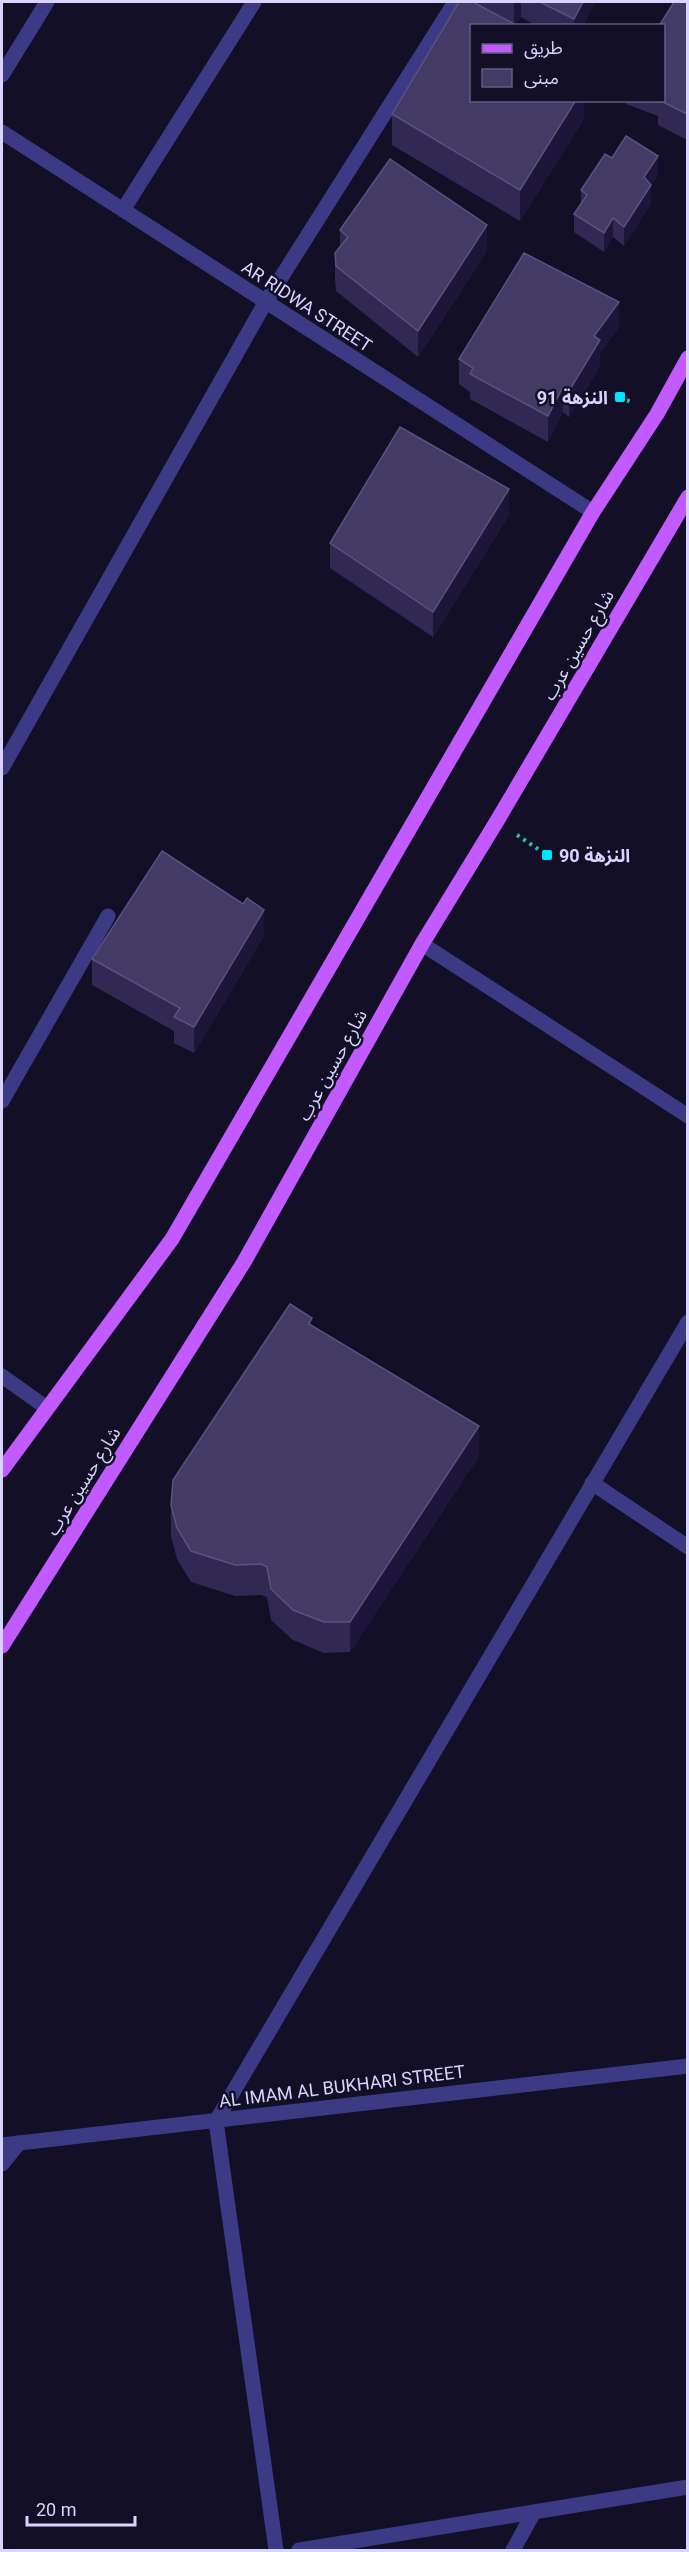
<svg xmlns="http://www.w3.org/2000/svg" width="689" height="2552" viewBox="0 0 689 2552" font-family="Roboto,'Noto Sans Arabic',sans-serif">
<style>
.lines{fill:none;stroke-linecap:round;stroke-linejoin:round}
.path{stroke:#2fb8b0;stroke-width:4;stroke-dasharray:3 4.5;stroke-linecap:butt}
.street{stroke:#3d3a85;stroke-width:15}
.primary{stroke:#c25bff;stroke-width:15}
.wall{fill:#312854}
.shaded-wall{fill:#1d163a}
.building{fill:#433a66;stroke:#5a527e;stroke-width:1.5}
.poi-dot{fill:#00e5ff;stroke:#130f26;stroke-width:2}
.labels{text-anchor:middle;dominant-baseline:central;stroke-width:5;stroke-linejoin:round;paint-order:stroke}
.street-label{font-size:18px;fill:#d9d4ff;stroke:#130f26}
.poi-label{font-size:18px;font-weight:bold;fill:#d9d4ff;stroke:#130f26;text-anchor:end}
</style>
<rect width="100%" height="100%" fill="#130f26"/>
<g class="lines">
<!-- path -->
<g class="path">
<polyline points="620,397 633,403"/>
<polyline points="517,835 547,855"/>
</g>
<!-- street -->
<g class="street">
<polyline points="2,75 47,2"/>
<polyline points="2,132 593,512"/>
<polyline points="123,210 254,2"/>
<polyline points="2,768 265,303 455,2"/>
<polyline points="422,944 688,1116"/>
<polyline points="2,1101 108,916"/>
<polyline points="2,1376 47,1408"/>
<polyline points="592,1483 688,1547"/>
<polyline points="2,2145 688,2066"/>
<polyline points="2,2164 19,2143"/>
<polyline points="276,2550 216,2121 688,1322"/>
<polyline points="299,2550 688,2487"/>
<polyline points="513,2550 534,2512"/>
</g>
<!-- primary -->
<g class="primary">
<polyline points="2,1470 172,1239 593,512 657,414 688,358"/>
<polyline points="2,1646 244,1262 422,944 497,821 688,497"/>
</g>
</g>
<!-- wall -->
<g class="wall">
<polygon points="474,2 595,2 583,26 537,26 521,17 516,24 584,100 584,119 520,221 392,145 392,114"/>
<polygon points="687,2 687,140 658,125 658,116 626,104 626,100 663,100"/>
<polygon points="612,158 658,175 651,185 651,203 624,246 613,237 604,252 574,232 574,214 581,203 581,190"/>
<polygon points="340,230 487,251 418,357 336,291 335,279 335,253 340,247"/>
<polygon points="619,327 600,353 600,366 569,417 563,412 548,442 470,399 470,392 459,384 459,359"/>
<polygon points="509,515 433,637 330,568 330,543"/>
<polygon points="264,936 194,1053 174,1043 174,1031 92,985 92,959"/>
<polygon points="312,1326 479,1456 350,1652 324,1653 293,1640 271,1620 267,1597 261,1595 235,1596 191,1582 177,1559 171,1536 171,1505"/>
</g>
<!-- shaded-wall -->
<g class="shaded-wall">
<polygon points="514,2 521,2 521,17 515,26 514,26"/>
<polygon points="583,2 595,2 583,26 574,26 574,19"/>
<polygon points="576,100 584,100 584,119 520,221 520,190"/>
<polygon points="658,156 658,175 651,185 651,203 624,246 624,227 644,177"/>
<polygon points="613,218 613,237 604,252 604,233"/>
<polygon points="487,225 487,251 418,357 418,331"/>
<polygon points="619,302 619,327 600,353 600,366 569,417 569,391 594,336"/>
<polygon points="563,387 563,412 548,442 548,416"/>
<polygon points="509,489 509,515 433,637 433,612"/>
<polygon points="264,910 264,936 194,1053 194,1027"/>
<polygon points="479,1426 479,1456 350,1652 350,1622"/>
</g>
<!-- building -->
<g class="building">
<polygon points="459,2 473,2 518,26 471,26 471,100 576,100 520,190 392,114"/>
<polygon points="540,2 583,2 574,19"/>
<polygon points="674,2 687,2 687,114 659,100 663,100 663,26 659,26"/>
<polygon points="626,136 658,156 644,177 651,185 624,227 613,218 604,233 574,214 587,195 581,190 605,154 612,158"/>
<polygon points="390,159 487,225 418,331 336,266 335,253 348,237 340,230"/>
<polygon points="524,253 619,302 594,336 600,340 569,391 563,387 548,416 470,374 473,368 459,359"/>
<polygon points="400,427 509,489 433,612 330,543"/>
<polygon points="162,851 243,904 247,898 264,910 194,1027 174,1017 180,1008 92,959"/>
<polygon points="290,1304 312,1318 309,1324 479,1426 350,1622 324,1622 293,1610 271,1589 267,1567 261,1564 235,1565 191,1551 177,1528 171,1505 173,1480"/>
</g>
<!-- markers -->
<g class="poi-dot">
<rect x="614" y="391" width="12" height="12" rx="3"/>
<rect x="541" y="849" width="12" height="12" rx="3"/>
</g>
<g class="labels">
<!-- street labels -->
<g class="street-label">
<text transform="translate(307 306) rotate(33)">AR RIDWA STREET</text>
<text transform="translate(578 645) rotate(-60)">شارع حسين عرب</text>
<text transform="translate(332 1065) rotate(-61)">شارع حسين عرب</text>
<text transform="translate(83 1481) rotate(-58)">شارع حسين عرب</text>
<text transform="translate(342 2086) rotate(-7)">AL IMAM AL BUKHARI STREET</text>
</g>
<!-- poi labels -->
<g class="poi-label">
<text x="608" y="397">النزهة 91</text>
<text x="559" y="855" text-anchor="start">النزهة 90</text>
</g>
</g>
<!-- border -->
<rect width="689" height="2552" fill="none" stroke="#d9d4ff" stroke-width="6"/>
<!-- legend -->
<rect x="470" y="24" width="195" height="78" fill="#130f26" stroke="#625e7d" stroke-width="1.5"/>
<rect x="482" y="44" width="30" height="9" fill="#c25bff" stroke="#625e7d" stroke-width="1.5"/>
<text x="524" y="54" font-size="18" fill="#d9d4ff">طريق</text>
<rect x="482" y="69" width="30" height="18" fill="#433a66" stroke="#625e7d" stroke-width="1.5"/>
<text x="524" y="84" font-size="18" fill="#d9d4ff">مبنى</text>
<!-- scale -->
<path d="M27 2516v9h108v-9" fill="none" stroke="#d9d4ff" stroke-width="3"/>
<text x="36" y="2516" font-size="18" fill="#d9d4ff" stroke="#130f26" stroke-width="4.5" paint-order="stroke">20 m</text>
</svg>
